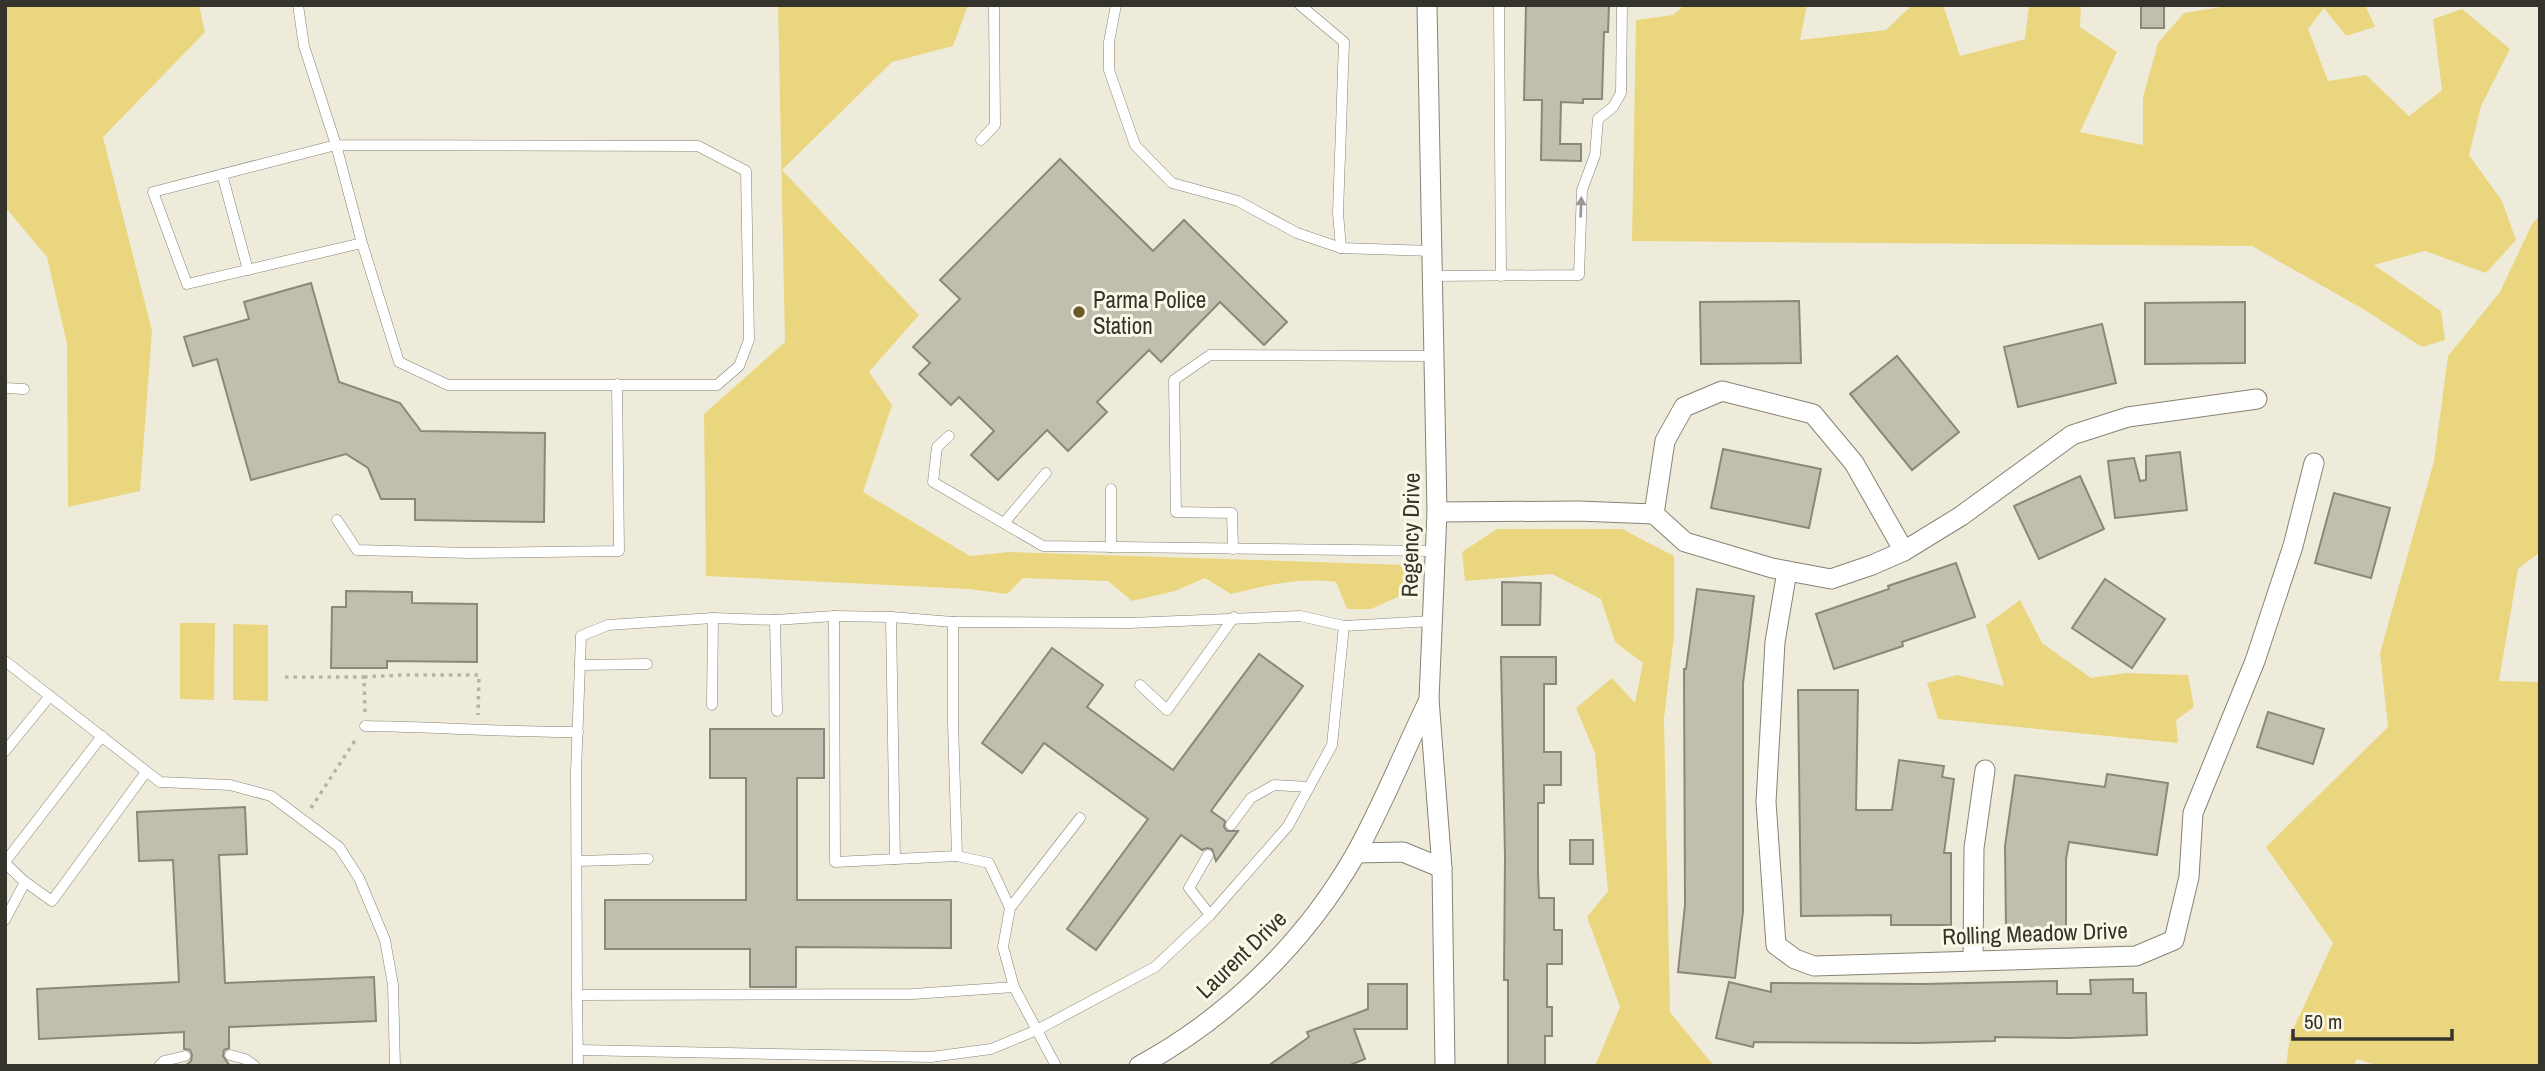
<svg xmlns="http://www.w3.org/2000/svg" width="2545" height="1071" viewBox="0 0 2545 1071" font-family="'Archivo Narrow',sans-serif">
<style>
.green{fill:#ebd680}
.building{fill:#c2beaf;stroke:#8b8879;stroke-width:2}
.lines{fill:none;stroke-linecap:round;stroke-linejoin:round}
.lane-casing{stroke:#868374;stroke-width:11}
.street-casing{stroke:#868374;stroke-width:21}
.path{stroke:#b6b3a6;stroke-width:3.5;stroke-dasharray:3.5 5;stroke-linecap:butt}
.lane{stroke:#fff;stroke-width:10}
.street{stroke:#fff;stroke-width:19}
.oneway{fill:#9a9996}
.poi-dot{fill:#685b28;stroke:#fcf8e8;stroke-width:2.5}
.labels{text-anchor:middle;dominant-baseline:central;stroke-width:6;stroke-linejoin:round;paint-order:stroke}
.poi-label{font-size:23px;fill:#34332c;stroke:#fcf8e8;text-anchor:start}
.street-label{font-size:23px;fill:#34332c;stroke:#fcf8e8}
</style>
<rect width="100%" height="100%" fill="#efebdb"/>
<!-- green -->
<g class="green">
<polygon points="5,5 199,5 205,32 103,137 152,331 140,491 68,507 67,344 47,257 5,207"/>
<path d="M778,5H968L953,46L892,62L782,170L919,315L869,372L892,405L863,492L970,556L1009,552L1406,565L1411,591L1371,609H1347L1336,582C1298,577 1268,585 1231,594L1205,578L1175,591L1132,601L1108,581L1023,578L1007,594L969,589L706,576L704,414L785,342Z"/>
<polygon points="1685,5 1807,5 1800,40 1886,30 1912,5 1943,5 1960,56 2025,39 2029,5 2081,5 2080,27 2117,52 2080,132 2143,145 2143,97 2158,43 2184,13 2233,5 2365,5 2375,27 2346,36 2324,8 2308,29 2328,81 2366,75 2409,116 2442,90 2433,19 2462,9 2510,49 2481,106 2469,155 2502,201 2516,240 2486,273 2425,251 2374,265 2441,311 2445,340 2422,347 2363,309 2252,246 1632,241 1636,20 1673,15"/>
<polygon points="2540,215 2540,552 2518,569 2499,681 2540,682 2540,1066 2379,1066 2357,1059 2353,1066 2286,1066 2290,1036 2333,943 2266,847 2388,727 2380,653 2434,461 2448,356 2500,292 2532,224"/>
<polygon points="1497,529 1622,529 1674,556 1674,636 1664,718 1670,1012 1714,1066 1595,1066 1620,1007 1587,917 1608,891 1595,753 1576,708 1612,678 1635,703 1643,663 1615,642 1601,599 1552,574 1465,581 1462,552"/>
<polygon points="2020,600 2042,643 2091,678 2126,673 2188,675 2194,707 2176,720 2178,743 1938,719 1927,683 1957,675 2004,686 1986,625"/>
<polygon points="180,623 215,623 214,700 180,699"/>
<polygon points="233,624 268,625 268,701 233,700"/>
</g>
<!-- building -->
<g class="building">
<polygon points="1526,5 1609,5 1608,32 1604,32 1602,99 1583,99 1583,103 1561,102 1560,144 1581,144 1581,161 1541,160 1542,100 1524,100"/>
<rect x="2141" y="5" width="23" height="23"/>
<polygon points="1060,159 1153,251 1184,220 1287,322 1264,345 1220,302 1161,362 1149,350 1097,402 1107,412 1068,451 1047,430 998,480 971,455 994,431 959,397 951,405 919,374 930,363 913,347 960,299 940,280"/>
<polygon points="311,283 339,382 400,403 421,431 545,433 544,522 415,520 415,499 381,499 368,468 346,454 251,480 217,359 193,366 184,337 249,319 244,302"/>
<polygon points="1799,301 1801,363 1701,364 1700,302"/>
<polygon points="2245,302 2245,363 2145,364 2145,303"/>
<polygon points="2102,324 2116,383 2018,407 2004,347"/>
<polygon points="1897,356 1959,432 1912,470 1850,394"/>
<polygon points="1723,449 1821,469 1809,528 1711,508"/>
<polygon points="2180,452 2187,510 2115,518 2108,461 2134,458 2140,481 2146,480 2146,456"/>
<polygon points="2080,476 2104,529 2039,559 2014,506"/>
<polygon points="2334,493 2390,508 2371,578 2315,563"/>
<polygon points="1956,563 1975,617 1902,642 1903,646 1834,669 1816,614 1889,589 1888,586"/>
<polygon points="2105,579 2165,619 2132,668 2072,628"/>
<polygon points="1502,582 1541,583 1540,625 1502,625"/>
<polygon points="1697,589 1754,596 1743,683 1743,912 1735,978 1678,972 1685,905 1684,669 1686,669"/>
<polygon points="346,591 412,592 412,603 477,604 477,662 387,661 387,668 331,668 332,607 346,607"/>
<polygon points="1052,648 1103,685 1087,707 1173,770 1259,654 1303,686 1211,811 1225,821 1224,827 1227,831 1238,831 1216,861 1212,849 1207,848 1202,850 1181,835 1096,950 1067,929 1148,819 1044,743 1022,773 982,743"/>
<polygon points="1501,657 1556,657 1556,684 1544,684 1544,752 1561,752 1561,785 1544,785 1544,803 1538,803 1538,872 1539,898 1554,898 1554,930 1562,930 1562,964 1547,964 1547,1007 1552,1007 1552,1036 1545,1036 1545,1066 1508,1066 1508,980 1504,980 1505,856"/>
<polygon points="1798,690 1858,690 1856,810 1892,810 1899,760 1944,766 1942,777 1954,779 1944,853 1951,853 1951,925 1891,925 1891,915 1801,916"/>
<polygon points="2268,712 2324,729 2313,764 2257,747"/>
<polygon points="710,729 824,729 824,778 797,778 797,900 951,900 951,948 796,947 796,987 750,987 750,949 605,949 605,900 746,900 746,778 710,778"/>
<polygon points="2107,774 2168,783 2157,855 2069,842 2066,859 2066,931 2006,930 2005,846 2015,775 2105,787"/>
<polygon points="245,807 247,854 219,855 225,983 374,977 376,1021 229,1027 229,1048 224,1050 223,1056 230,1066 185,1066 191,1061 192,1055 190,1050 184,1049 184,1032 39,1039 37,989 179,982 173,860 139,861 137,812"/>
<rect x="1570" y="840" width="23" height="24"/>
<polygon points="2133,979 2133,993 2146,993 2147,1035 2069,1038 1995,1037 1995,1041 1918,1043 1754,1042 1753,1047 1716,1038 1729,982 1771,992 1771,983 1924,984 2057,981 2057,994 2091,994 2090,980"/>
<polygon points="1368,984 1407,984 1407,1029 1354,1029 1365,1059 1348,1066 1268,1066 1309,1037 1307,1032 1368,1009"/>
</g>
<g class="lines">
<!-- lane casing -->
<g class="lane-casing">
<g id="lane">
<polyline points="298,5 304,46 336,145 362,243 187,284 153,192 336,145 698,146 746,171 749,340 739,366 717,385 448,385 399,362 362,243"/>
<polyline points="1116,5 1109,42 1109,70 1135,145 1172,183 1238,201 1297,233 1341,248"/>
<polyline points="1300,5 1344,42 1338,213 1341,248 1432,251"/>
<polyline points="1499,5 1501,276"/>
<polyline points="981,140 995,125 994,5"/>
<polyline points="222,174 248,270"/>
<polyline points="1433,276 1579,275 1582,190 1595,155 1598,119 1613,107 1621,93 1622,5"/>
<polyline points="5,388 24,389"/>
<polyline points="949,436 937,447 933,482 1043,546 1435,551"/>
<polyline points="337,520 357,550 470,553 619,551 617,384"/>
<polyline points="1004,523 1046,473"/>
<polyline points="1111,547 1111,489"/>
<polyline points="1233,549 1232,513 1176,512 1174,380 1210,355 1434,356"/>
<polyline points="834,616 835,862 957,856 989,863 1010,908"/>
<polyline points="891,617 895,859"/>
<polyline points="775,620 777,711"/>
<polyline points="953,622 1129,623 1300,616 1344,626"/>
<polyline points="5,661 160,782 230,785 271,796 339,847 359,878 385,940 393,985 395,1066"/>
<polyline points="580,665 647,664"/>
<polyline points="1140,685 1167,710 1234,617"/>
<polyline points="712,705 713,618"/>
<path d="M365,726C436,727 506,732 578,732"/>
<polyline points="5,751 50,696"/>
<polyline points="1231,825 1251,798 1274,785 1309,787"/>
<polyline points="1208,855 1189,888 1210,915"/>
<polyline points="577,861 648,859"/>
<polyline points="5,862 102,736"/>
<polyline points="5,863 25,882 5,920"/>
<polyline points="24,881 52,901 146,772"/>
<polyline points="1014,987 1003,947 1010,908 1080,818"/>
<polyline points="577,995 576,772 581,636 608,625 713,618 775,620 834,616 891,617 953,622 953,722 957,856"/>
<polyline points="578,1050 931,1057 991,1049 1037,1030 1155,967 1210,915 1288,826 1332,745 1344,626 1433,621"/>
<polyline points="230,1055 245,1059 255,1066"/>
<polyline points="159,1066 164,1061 185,1056"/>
<polyline points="578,1066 577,995 913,994 1014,987 1056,1066"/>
</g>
</g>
<!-- street casing -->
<g class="street-casing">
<g id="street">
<polyline points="1427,5 1437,512 1429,699 1442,868 1445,1066"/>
<polyline points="1437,512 1578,511 1654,514 1685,542 1772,568 1831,579 1872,565 1904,551 1961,516 2072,435 2128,417 2257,399"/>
<polyline points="1654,514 1665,441 1684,407 1722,391 1813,414 1854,463 1904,551"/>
<polyline points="1787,571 1775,642 1766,802 1776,945 1795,959 1814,966 2136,956 2174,940 2189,877 2193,813 2255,661 2293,546 2314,463"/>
<polyline points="1356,853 1403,852 1442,868"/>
<polyline points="1973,960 1974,848 1985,770"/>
<path d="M1139,1066C1228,1018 1305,942 1355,855C1383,805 1404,751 1429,700"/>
</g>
</g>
<!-- path -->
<g class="path">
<polyline points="285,677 364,677 365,713"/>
<polyline points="364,677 402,675 479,675 478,715"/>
<polyline points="311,808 356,739"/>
</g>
<!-- lane -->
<use href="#lane" class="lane"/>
<!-- street -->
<use href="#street" class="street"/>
</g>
<!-- one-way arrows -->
<defs><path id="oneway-solid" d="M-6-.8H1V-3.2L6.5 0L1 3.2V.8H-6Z" transform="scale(1.75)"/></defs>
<use class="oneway" href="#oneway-solid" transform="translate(1581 207) rotate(-88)"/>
<!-- markers -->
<circle class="poi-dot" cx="1079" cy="312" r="7"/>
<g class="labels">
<!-- poi labels -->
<g class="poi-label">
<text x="1093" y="299">Parma Police<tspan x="1093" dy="26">Station</tspan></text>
</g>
<!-- street labels -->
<g class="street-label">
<text transform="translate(1410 535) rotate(-89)">Regency Drive</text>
<text transform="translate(2035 933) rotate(-2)">Rolling Meadow Drive</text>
<text transform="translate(1241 954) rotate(-44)">Laurent Drive</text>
</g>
</g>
<!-- border -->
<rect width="2545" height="1071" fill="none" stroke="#34332c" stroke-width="14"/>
<!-- scale -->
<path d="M2293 1029v10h159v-10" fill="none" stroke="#34332c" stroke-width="3.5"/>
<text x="2304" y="1029" font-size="21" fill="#34332c" stroke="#fcf8e8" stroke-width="5" paint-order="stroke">50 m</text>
</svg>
